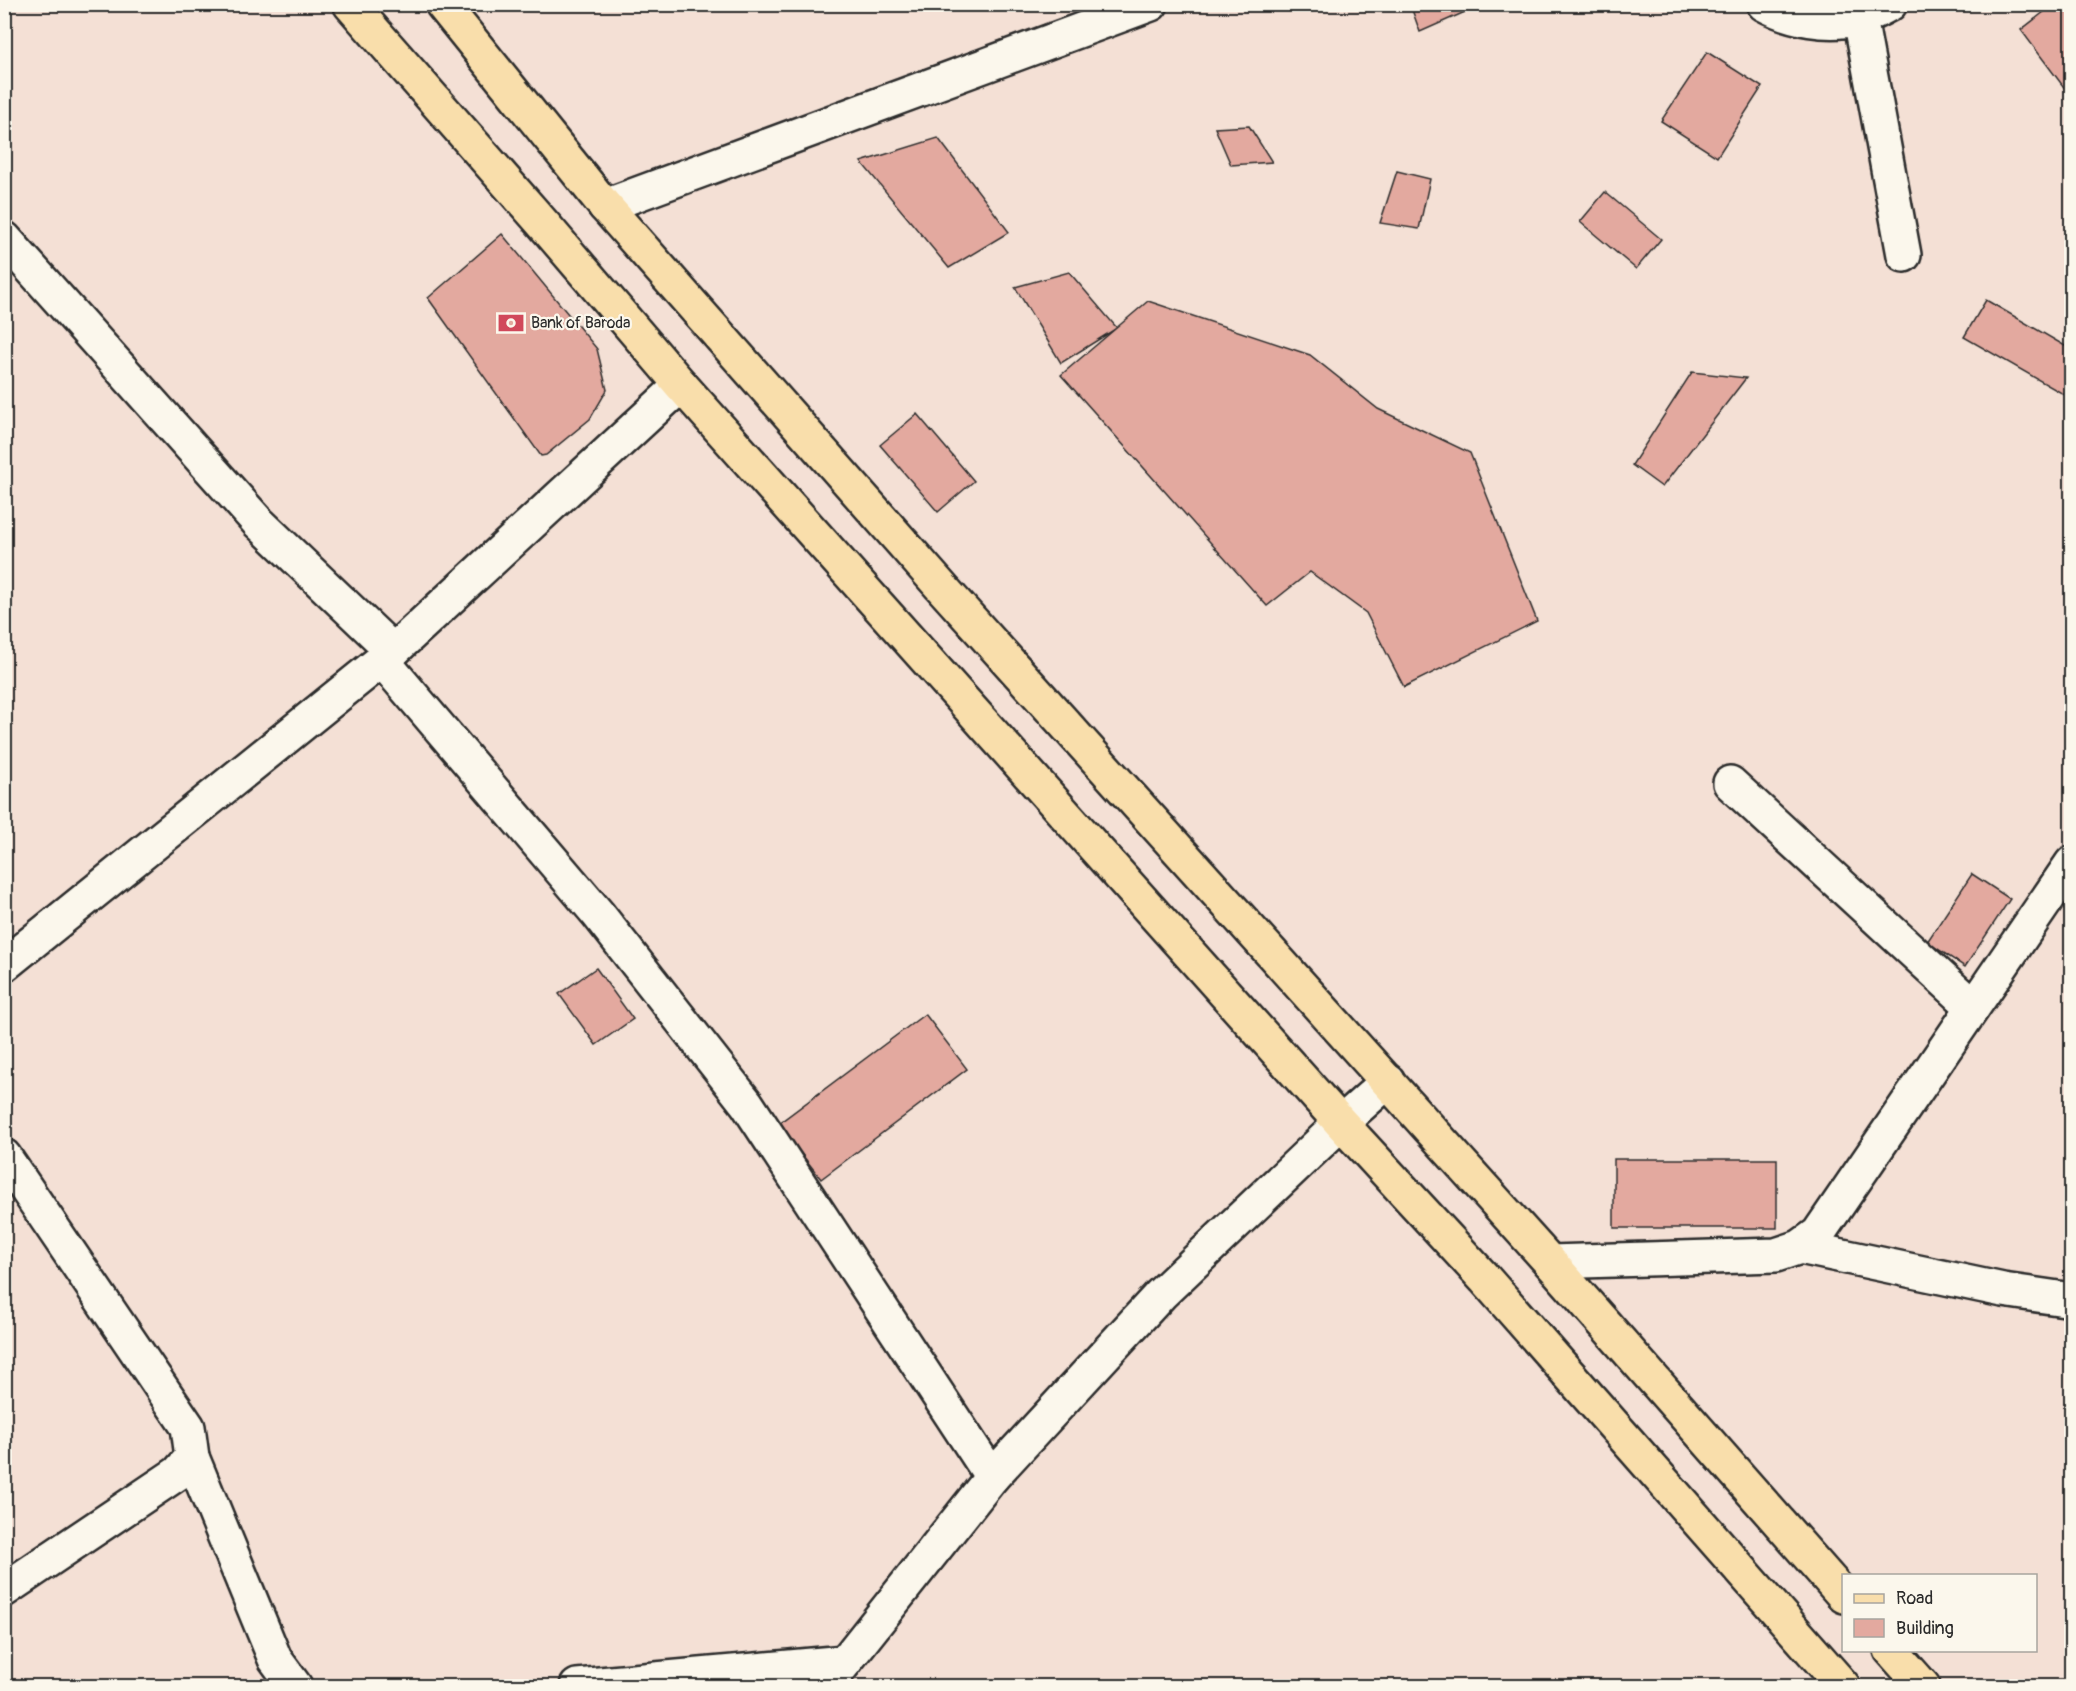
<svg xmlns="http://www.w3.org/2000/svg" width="2076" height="1691" viewBox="0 0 2076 1691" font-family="Pangolin,sans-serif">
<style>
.building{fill:#e3a99f;stroke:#2b2b2b;stroke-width:1.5}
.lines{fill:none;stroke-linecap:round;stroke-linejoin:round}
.minor-casing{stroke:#2b2b2b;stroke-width:38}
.major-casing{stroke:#2b2b2b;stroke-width:38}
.minor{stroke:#fbf7ec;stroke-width:33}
.major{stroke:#f9deab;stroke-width:33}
.labels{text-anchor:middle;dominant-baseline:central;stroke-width:4.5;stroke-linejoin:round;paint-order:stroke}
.poi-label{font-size:16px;fill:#2b2b2b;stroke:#fbf7ec;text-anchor:start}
</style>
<rect width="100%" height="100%" fill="#f4e0d5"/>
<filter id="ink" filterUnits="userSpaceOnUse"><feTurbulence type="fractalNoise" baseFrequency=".0167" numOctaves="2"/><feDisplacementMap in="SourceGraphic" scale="12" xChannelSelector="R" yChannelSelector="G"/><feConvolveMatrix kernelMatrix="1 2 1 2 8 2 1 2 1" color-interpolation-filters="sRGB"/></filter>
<g filter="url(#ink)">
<!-- building -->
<g class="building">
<polygon points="1410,4 1483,4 1420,32"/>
<polygon points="2054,4 2072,4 2072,98 2021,30"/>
<polygon points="1707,52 1762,87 1717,157 1661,121"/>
<polygon points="1249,126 1272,162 1231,165 1215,128"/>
<polygon points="938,138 1009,232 949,268 861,162"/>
<polygon points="1397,171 1430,179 1419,229 1380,223"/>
<polygon points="1605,192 1661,239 1636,269 1580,222"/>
<polygon points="502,234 597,349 607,390 590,419 546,455 541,456 428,298"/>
<polygon points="1069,272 1117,328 1061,363 1015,287"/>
<polygon points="1986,300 2072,350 2072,399 1964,337"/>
<polygon points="1148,301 1310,355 1378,409 1470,453 1537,621 1404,687 1366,613 1310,572 1267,606 1061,375"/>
<polygon points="1692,372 1746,378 1662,487 1632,465"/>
<polygon points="917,414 974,481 938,512 880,445"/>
<polygon points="1972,874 2010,899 1965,967 1927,942"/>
<polygon points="596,968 633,1019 596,1045 559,994"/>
<polygon points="925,1014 967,1069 821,1179 778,1124"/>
<rect x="1614" y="1159" width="163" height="69"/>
<polygon points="4,1674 14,1686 4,1686"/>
</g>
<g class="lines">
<!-- minor casing -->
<g class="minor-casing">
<g id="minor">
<path d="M1764,4C1791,19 1828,26 1860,18C1870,15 1880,9 1890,4"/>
<polyline points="1860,18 1904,255"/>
<polyline points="605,206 1151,4"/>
<polyline points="4,238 258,522 393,651"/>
<polyline points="382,660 598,914 747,1104 992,1477"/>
<polyline points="1730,783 1973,1007"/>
<polyline points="4,965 393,651 681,385"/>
<polyline points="4,1156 188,1427 192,1457 178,1473 4,1590"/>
<polyline points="1800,1247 2003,1290 2072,1300"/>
<polyline points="1550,1262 1776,1255 1800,1247 1818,1234 2072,863"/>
<polyline points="192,1457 275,1659 295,1686"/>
<polyline points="577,1686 845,1662"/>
<polyline points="826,1686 992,1477 1161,1294 1341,1123 1388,1081"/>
</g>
</g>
<!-- major casing -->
<g class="major-casing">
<g id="major">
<polyline points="350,4 545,226 681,385 1341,1123 1485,1279 1843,1686"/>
<polyline points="442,4 605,206 944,590 1550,1262 1844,1596"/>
<polyline points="1891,1650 1923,1686"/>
</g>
</g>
<!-- minor -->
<use href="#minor" class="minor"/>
<!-- major -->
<use href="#major" class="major"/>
</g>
</g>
<!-- icons -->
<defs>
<g id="bank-bare" transform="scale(2.07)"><path d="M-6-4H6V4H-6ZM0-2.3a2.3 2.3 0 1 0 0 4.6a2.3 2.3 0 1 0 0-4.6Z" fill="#d1495b" stroke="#fbf7ec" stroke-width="2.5" paint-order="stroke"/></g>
</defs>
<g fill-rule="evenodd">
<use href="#bank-bare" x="511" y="323"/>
</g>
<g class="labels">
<!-- poi labels -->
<g class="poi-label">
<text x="531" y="323">Bank of Baroda</text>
</g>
</g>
<!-- margin -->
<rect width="2076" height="1691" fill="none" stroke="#fbf7ec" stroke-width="24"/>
<rect x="12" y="12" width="2052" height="1667" fill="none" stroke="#2b2b2b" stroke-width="2" filter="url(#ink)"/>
<!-- legend -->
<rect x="1842" y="1574" width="195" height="78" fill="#fbf7ec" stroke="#a8a59f" stroke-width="1.5"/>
<rect x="1854" y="1594" width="30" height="9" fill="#f9deab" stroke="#a8a59f" stroke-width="1.5"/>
<text x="1896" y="1604" font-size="18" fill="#2b2b2b">Road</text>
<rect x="1854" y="1619" width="30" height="18" fill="#e3a99f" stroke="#a8a59f" stroke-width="1.5"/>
<text x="1896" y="1634" font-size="18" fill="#2b2b2b">Building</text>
</svg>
